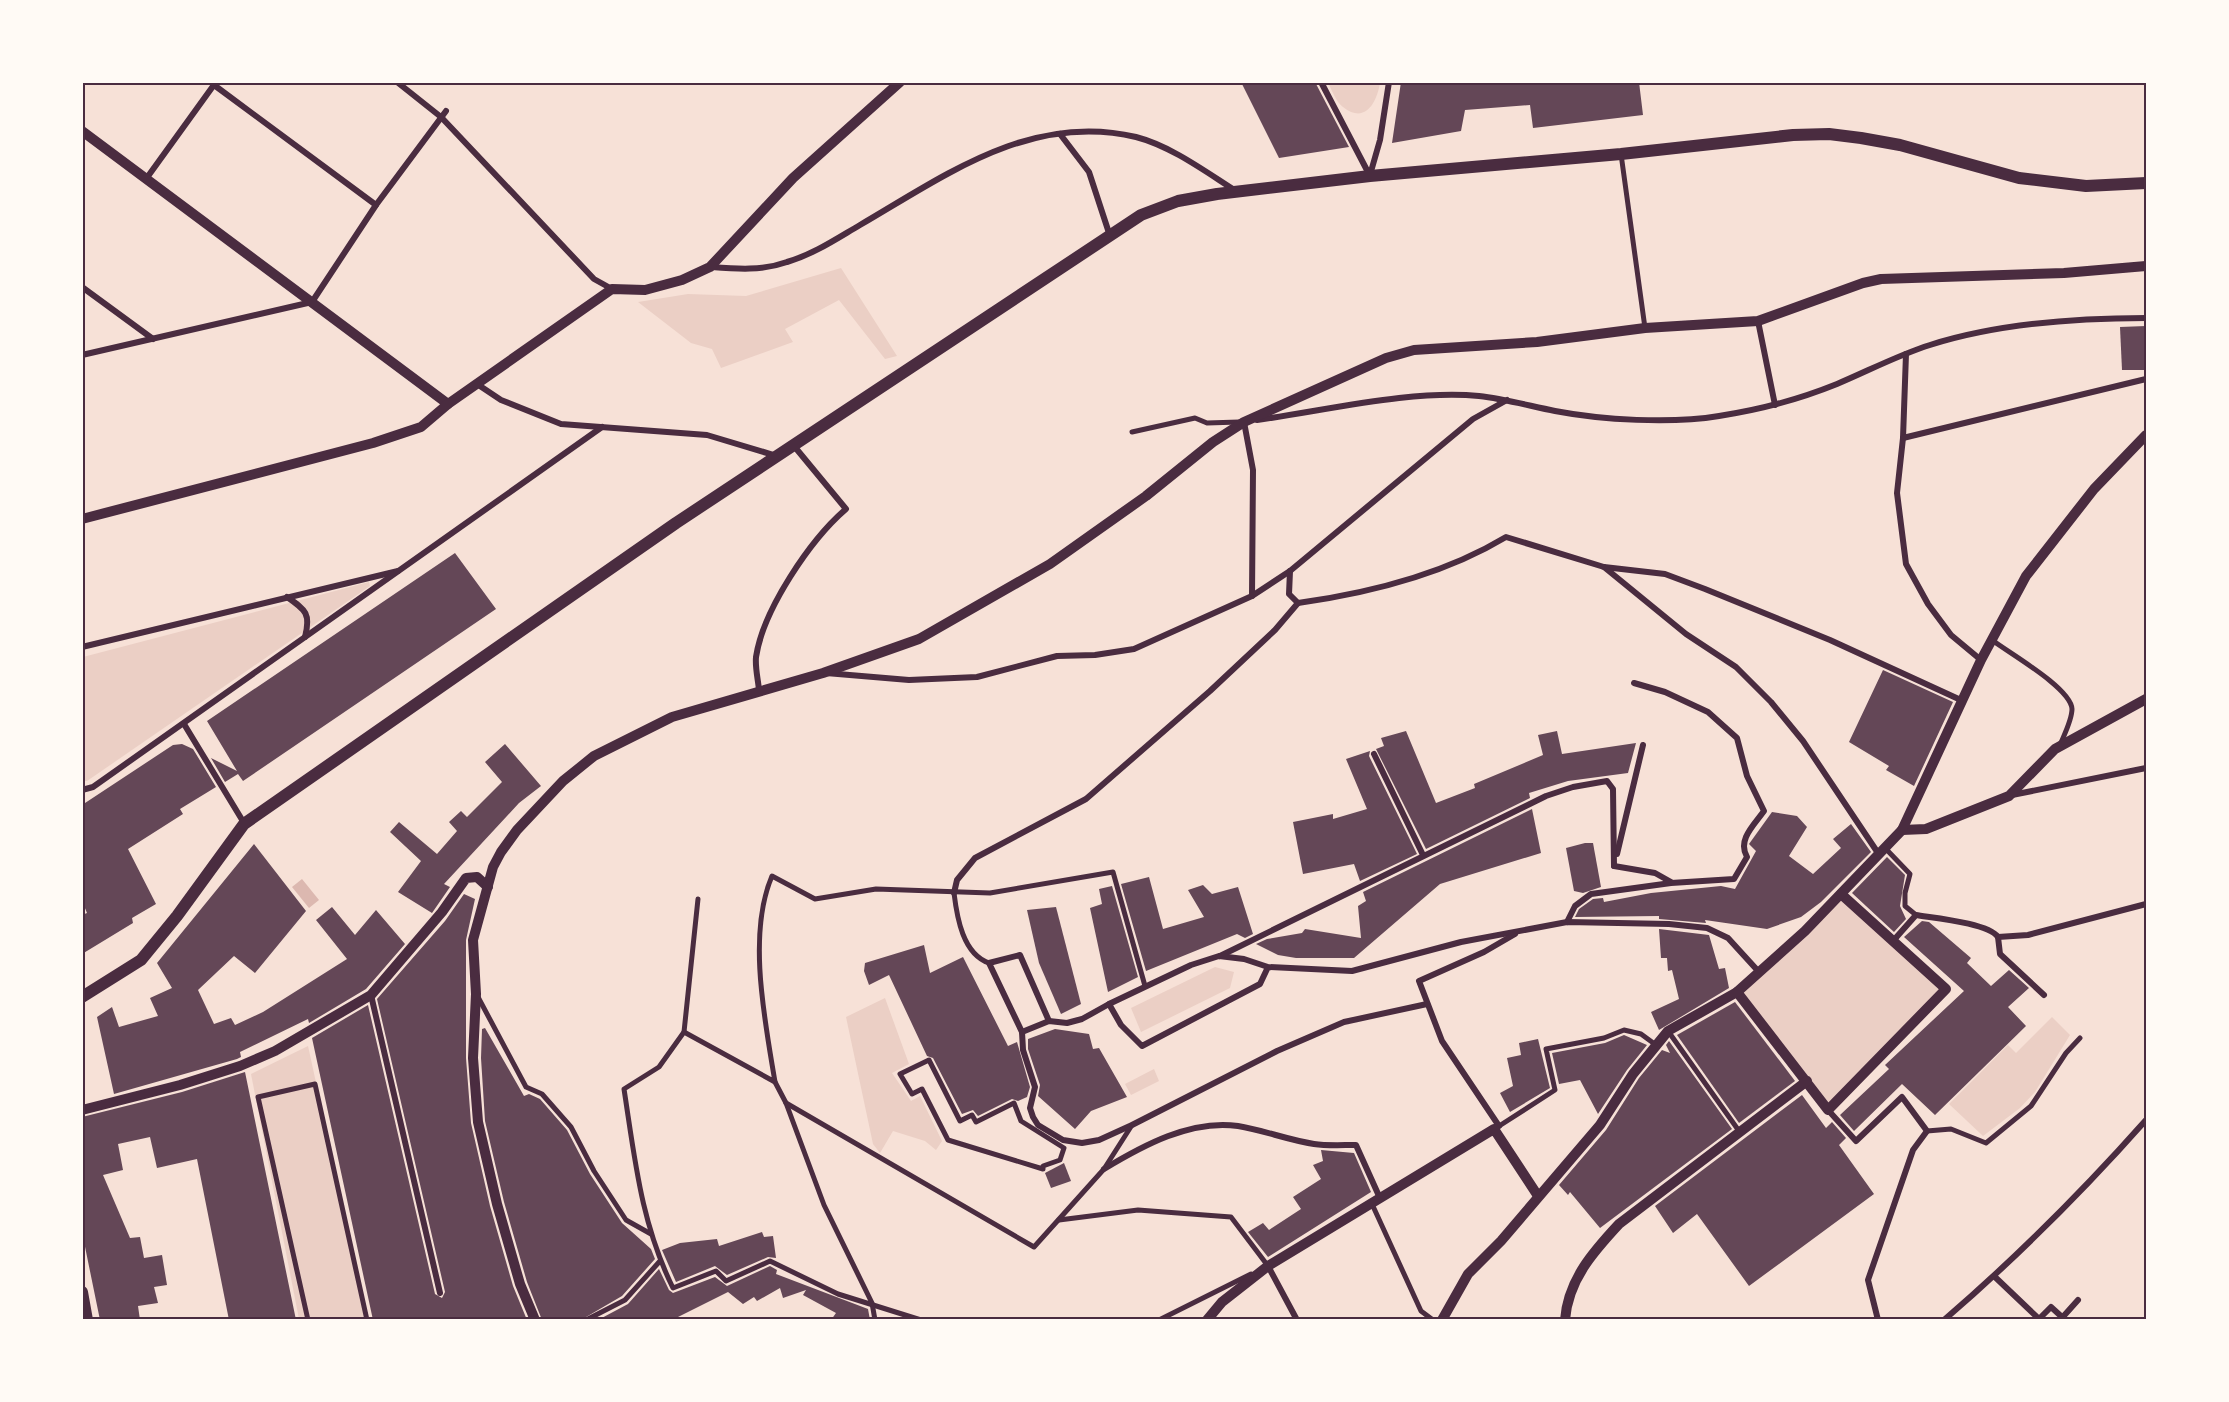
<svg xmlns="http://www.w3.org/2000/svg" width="2229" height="1402" viewBox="0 0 2229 1402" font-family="Bitter,serif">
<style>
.green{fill:#ebcfc5}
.water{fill:#dcb8b0}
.building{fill:#644757}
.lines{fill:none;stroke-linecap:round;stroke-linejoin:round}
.pedestrian{stroke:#4a2c40;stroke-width:5}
.minor{stroke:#4a2c40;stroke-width:6}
.tertiary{stroke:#4a2c40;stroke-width:10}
.secondary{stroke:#4a2c40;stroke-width:12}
.neatline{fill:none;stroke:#4a2c40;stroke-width:2}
</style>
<rect width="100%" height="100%" fill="#f7e1d7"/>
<!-- green -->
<g class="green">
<path d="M1328,83H1380C1377,101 1366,125 1343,107C1336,102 1332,90 1328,83Z"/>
<polygon points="841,268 897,356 885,359 839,300 785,329 793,342 721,368 712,349 691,343 638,302 688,294 746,296"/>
<polygon points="369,582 370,586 87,781 83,781 83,657"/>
<polygon points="1841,894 1946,989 1828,1110 1737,992"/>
<polygon points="1215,967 1234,972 1230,988 1141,1032 1131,1008"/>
<polygon points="885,998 909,1064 892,1073 911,1101 920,1096 942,1141 936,1150 925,1141 893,1131 880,1153 873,1144 846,1017"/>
<polygon points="2052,1017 2070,1035 2035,1092 2020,1108 1983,1136 1949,1104 2008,1045 2016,1053"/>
<polygon points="308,1046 368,1319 299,1319 251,1074"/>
<polygon points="1154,1069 1159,1081 1131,1095 1125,1084"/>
</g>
<!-- water -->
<polygon class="water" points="302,879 319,900 309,908 292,887"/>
<!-- building -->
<g class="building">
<polygon points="1241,82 1315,82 1349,147 1279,158"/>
<polygon points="1401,82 1639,82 1643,115 1533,128 1530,105 1465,110 1461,131 1392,143"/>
<polygon points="2146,326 2146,370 2122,370 2120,327"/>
<polygon points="455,553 496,609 243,781 238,774 225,782 211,758 237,771 207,721"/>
<polygon points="1883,670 1953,702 1914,786 1886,770 1889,766 1849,742"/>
<polygon points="1406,731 1436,803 1475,788 1474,784 1543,755 1538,735 1557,731 1562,754 1636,743 1628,773 1568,781 1529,793 1530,798 1426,849 1376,749 1384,746 1381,738"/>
<polygon points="182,744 193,749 216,787 180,809 183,814 128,849 156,904 132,918 133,923 82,954 82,915 87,913 82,901 82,805 173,745"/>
<polygon points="505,744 541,786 519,803 444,884 450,887 432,913 398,892 421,861 390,832 399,822 437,854 457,831 449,822 461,811 467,817 502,782 485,762"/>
<polygon points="1370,751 1369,756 1417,854 1360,881 1354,864 1303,874 1293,822 1333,814 1333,819 1367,809 1346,759"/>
<polygon points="1532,809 1541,853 1440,884 1354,958 1296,958 1278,955 1256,944 1267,939 1302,933 1305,929 1361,938 1358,906 1366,901 1363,892"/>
<polygon points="1772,812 1797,816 1807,827 1789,856 1813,874 1841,848 1833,839 1851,824 1871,852 1821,902 1801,917 1767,929 1705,920 1706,923 1659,919 1659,916 1575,917 1579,909 1593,899 1603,898 1604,902 1651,893 1721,886 1735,889 1756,851 1749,844"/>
<polygon points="1585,843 1593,843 1601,887 1583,893 1574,891 1566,848"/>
<polygon points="254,844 306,911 255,973 234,956 198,990 214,1024 231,1018 235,1025 263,1012 347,959 316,920 332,907 355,935 376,910 405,944 366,989 309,1023 308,1019 240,1052 241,1057 237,1059 114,1094 97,1017 112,1007 119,1027 158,1016 150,998 172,988 157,963"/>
<polygon points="1887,857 1905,875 1900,906 1906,919 1894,932 1852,893"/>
<polygon points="1149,877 1163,929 1204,917 1188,890 1203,885 1212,894 1238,887 1253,934 1245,938 1237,934 1146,971 1121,884"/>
<polygon points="1112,886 1138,977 1108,992 1090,908 1102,904 1099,889"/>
<polygon points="464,894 475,899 466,940 466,1058 471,1123 490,1206 513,1286 527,1320 373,1320 312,1038 368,1005 435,1294 442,1298 445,1292 377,999 445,921"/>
<polygon points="1056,907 1081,1004 1061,1014 1039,963 1027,910"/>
<polygon points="1922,921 1929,922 1971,958 1967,963 1991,986 2009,970 2029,988 2008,1007 2026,1026 1935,1115 1902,1084 1854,1131 1840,1115 1889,1069 1885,1065 1964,991 1904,937"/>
<polygon points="1659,929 1709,935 1719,969 1725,968 1729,988 1659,1030 1651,1012 1679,999 1672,970 1668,971 1667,958 1661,958"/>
<polygon points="924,945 930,973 963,957 1008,1046 1017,1042 1030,1087 1027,1097 1018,1101 1012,1099 978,1116 973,1110 962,1114 933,1058 927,1056 889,975 869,985 864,971 865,963"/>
<polygon points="1735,1002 1795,1081 1739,1123 1677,1035"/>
<polygon points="485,1028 524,1096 529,1094 540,1099 567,1130 590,1174 622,1223 651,1249 655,1259 622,1296 581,1320 542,1320 527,1282 504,1202 485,1121 481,1058 482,1029"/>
<polygon points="1055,1029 1089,1034 1093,1049 1099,1048 1127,1097 1091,1111 1075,1129 1038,1096 1040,1085 1028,1049 1028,1039"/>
<polygon points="1624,1035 1647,1045 1627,1070 1598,1114 1580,1080 1559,1084 1552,1053 1605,1043"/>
<polygon points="1538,1039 1550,1088 1510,1112 1500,1093 1513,1086 1507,1058 1521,1055 1519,1043"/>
<polygon points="1669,1041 1732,1129 1600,1228 1570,1192 1568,1195 1559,1185 1606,1130 1639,1078 1662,1050 1670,1053 1666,1045"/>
<polygon points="245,1072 296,1320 229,1320 197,1159 157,1168 150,1137 118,1144 123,1170 103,1175 130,1238 140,1237 144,1258 162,1255 167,1285 154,1287 158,1303 138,1306 140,1320 100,1320 82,1232 82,1117 182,1092"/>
<polygon points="1802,1095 1826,1128 1832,1122 1846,1138 1839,1145 1874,1194 1749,1286 1697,1214 1673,1233 1655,1206"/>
<polygon points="1321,1150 1354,1153 1371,1192 1268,1257 1248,1232 1263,1223 1269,1230 1301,1209 1293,1197 1321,1179 1313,1165 1323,1161"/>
<polygon points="1064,1163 1071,1181 1051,1188 1045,1173"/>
<polygon points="762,1232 764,1237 773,1236 776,1258 768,1257 727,1275 715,1266 676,1282 662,1250 680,1243 717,1239 719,1246"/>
<polygon points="770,1266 777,1270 776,1274 868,1309 870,1320 831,1320 836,1313 803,1295 806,1290 783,1298 780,1288 757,1301 754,1297 743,1304 728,1292 672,1320 598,1320 628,1304 659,1269 669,1290 673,1293 715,1277 727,1286"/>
</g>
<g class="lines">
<!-- pedestrian -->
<g class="pedestrian">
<polyline points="1621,154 1645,328"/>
<polyline points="1132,432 1195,418 1207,423 1239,422"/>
<path d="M1992,640C2009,653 2071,688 2072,709C2072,720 2064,735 2060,745"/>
<polyline points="1885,848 1910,874 1905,893 1905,906 1916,915"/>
<path d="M954,893C957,918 963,954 989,963"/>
<path d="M698,899L684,1032L659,1067L624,1089C635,1160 641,1223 673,1288L716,1271L726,1281L770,1261L838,1294L921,1320"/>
<polyline points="478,997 526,1087 542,1094 571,1127 594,1171 626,1220 651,1234"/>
<polyline points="1668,1031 1739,1131"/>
<path d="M684,1032L775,1082C765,1021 747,934 772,876L815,899L876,889L990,893L1113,872L1145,986"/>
<polygon points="929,1060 960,1121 972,1115 976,1122 1014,1103 1021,1121 1064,1148 1060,1160 1043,1166 1043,1169 948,1140 922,1089 912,1094 900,1074"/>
<polyline points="775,1082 786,1103 824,1205 872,1303 875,1320"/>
<polyline points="786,1103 1034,1247 1104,1169 1132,1125"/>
<polyline points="1496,1128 1555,1090 1546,1049 1604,1038 1624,1030 1641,1034 1656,1045"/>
<polyline points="1927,1131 1951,1129 1986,1143 2031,1106 2066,1053 2080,1038"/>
<polyline points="1372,1204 1421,1311 1433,1320"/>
<polyline points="1059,1220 1138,1210 1231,1217 1268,1266"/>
<polyline points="308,1320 258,1097 315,1084 367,1320"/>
<polyline points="586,1320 625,1300 660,1261"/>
<polyline points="1159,1320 1251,1274"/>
</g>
<!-- minor -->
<g class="minor">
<polyline points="397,82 441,117 594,279 612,289"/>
<polyline points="1321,82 1370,176"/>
<polyline points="214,85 376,205"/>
<polyline points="1060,134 1089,172 1109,233"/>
<polyline points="1370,175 1380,140 1389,82"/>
<polyline points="146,179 216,82"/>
<path d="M711,267C737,269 762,271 787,262C814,254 836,239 860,225C946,175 1031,112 1136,137C1171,146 1206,172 1236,191"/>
<polyline points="82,287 153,339"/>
<polyline points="1758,321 1775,405"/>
<polyline points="1906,354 1903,438 1897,493 1906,564 1928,604 1951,635 1981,660"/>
<polyline points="82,355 312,302 376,205 446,111"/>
<polyline points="477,384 501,400 561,424 707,435 777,456"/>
<path d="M1257,420C1323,411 1414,389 1479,396C1505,399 1530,406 1555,411C1602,420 1671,424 1719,416C1759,410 1800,399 1837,384C1868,371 1898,355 1930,345C1999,323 2075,318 2146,318"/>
<polyline points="1247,422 1244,422 1253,470 1252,596"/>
<polyline points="1903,438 2146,379"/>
<polyline points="1604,567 1665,574 1705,589 1830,640 1963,701"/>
<path d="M287,597C306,610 311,614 305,637"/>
<path d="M1298,603C1370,593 1443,575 1506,537L1604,567L1686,634L1736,667L1771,702L1803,741L1878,853"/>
<polyline points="82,647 398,571"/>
<polyline points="826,673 909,680 977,677 1057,656 1095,655 1134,649 1252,596 1290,571 1473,419 1507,400"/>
<path d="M759,690C758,679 755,668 756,657C763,610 810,540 846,509L794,446"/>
<polyline points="184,724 244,823"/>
<polyline points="1374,754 1423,855"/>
<polyline points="82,790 93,787 602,427"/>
<polyline points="2012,795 2146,768"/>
<polyline points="1617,854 1643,745"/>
<polyline points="1614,866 1655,873 1671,882"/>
<polyline points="954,893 957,880 975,858 1086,799 1210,691 1275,630 1298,603 1289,594 1290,571"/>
<path d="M1567,922L1575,906L1591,894L1671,883L1734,879L1747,857C1737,840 1754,825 1764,811L1747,776L1737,738L1708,712L1665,692L1634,683"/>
<polyline points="1998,937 2000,954 2044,995"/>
<path d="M1893,941L1916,915C1934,918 1988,923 1998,937L2028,935L2146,904"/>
<polyline points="1220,956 1546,796 1573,787 1607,781 1613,789 1614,866"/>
<polyline points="1268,967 1260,984 1142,1046 1121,1025 1109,1004 1191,965 1219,956 1244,959 1268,967 1352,971 1461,942 1567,922 1669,924 1707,928 1728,938 1759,972"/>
<polyline points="371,995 440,1293"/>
<polyline points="1049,1021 1020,955 989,963 1022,1032 1023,1050 1035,1087 1030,1108 1033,1117 1038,1125 1063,1140 1082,1143 1099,1140 1132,1125 1277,1051 1344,1022 1427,1004"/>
<polyline points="1022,1032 1049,1021 1067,1023 1082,1019 1109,1004"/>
<polyline points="1828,1110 1856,1141 1902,1097 1927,1131 1913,1150 1868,1280 1878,1320"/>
<polyline points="1499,1126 1442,1041 1419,981 1484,952 1515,934"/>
<path d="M1104,1169C1142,1146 1191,1119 1238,1126C1263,1130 1288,1140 1314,1144C1327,1146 1342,1145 1356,1145L1379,1196"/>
<polyline points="1268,1266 1297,1320"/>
<polyline points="1995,1277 2039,1319 2051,1307 2062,1317"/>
<polyline points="2061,1319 2078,1300"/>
<path d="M1944,1320C2016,1258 2083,1191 2146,1120"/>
</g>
<!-- tertiary -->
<g class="tertiary">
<polyline points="82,131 448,404"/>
<polyline points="82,519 373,443 421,427 448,404 612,289 645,290 682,280 710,267 793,178 900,82"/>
<polyline points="1902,830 1926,829 2009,796 2055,749 2146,699"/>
<polyline points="1737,992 1828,1110 1946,989 1841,894"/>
<polyline points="82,1110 180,1085 240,1066 275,1051 371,995 442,912 466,878 477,877 488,887"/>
<polyline points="535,1320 520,1284 497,1204 478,1122 473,1058 476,994 473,940 493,867 501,852 517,830 563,781 594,756 672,717 823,673 919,639 1050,564 1146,496 1213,442 1244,422 1386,358 1414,350 1537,342 1645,328 1758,321 1863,283 1881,279 2064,273 2146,266"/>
<polyline points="1207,1320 1222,1302 1268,1266 1494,1129 1538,1196"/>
<polyline points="1442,1320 1468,1274 1501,1241 1600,1125 1633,1074 1668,1031 1737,992 1805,931 1902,830 1981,660 2026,576 2094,489 2146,435"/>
<path d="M1565,1320C1568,1280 1593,1252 1619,1224L1807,1081"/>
</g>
<!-- secondary -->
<g class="secondary">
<polyline points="82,997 141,960 177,916 244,824 676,523 1141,215 1178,201 1217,194 1370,176 1621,154 1793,135 1829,134 1861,138 1900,145 2019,178 2086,186 2146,183"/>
<polyline points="82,1292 87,1320"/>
</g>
</g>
<!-- border -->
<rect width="2229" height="1402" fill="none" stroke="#fffaf5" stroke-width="168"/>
<rect x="84" y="84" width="2061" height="1234" class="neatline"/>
</svg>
